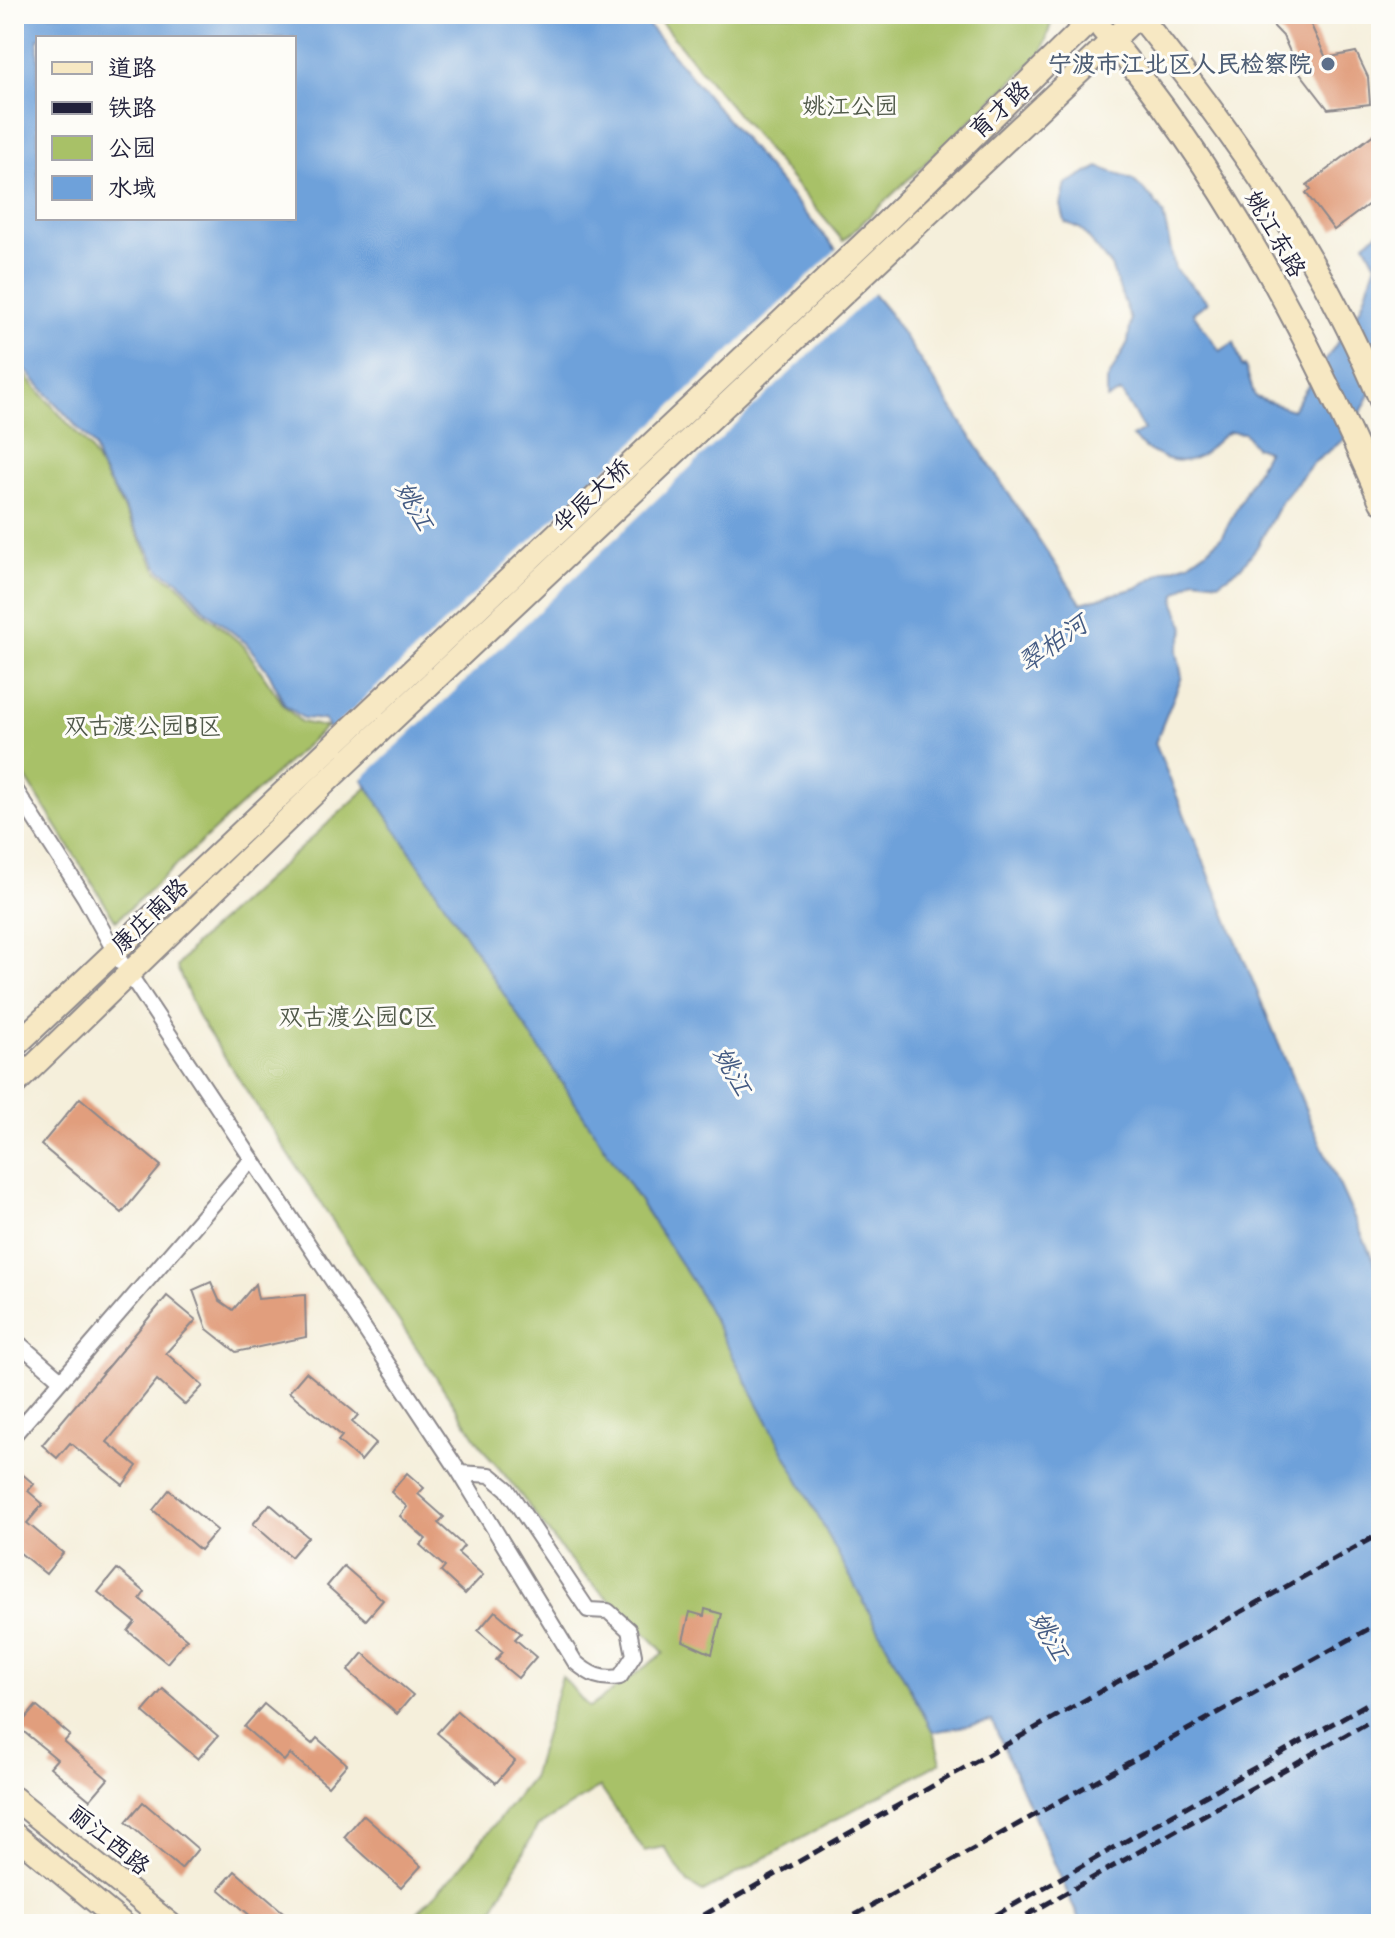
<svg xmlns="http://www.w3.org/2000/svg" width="1395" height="1938" viewBox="0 0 1395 1938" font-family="Pangolin,'LXGW WenKai TC',sans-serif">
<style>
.green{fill:#a8c167;stroke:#657251;stroke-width:2}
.water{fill:#6ea1da;stroke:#48628a;stroke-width:2;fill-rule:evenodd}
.pier{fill:#f5efdb}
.building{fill:#e19e7d}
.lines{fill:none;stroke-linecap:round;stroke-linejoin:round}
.minor-casing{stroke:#8c888b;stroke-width:18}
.secondary-casing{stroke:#8c888b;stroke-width:26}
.minor{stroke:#fff;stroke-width:14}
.secondary{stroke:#f7e8c3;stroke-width:22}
.rail{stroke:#22223b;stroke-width:5;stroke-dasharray:12 6;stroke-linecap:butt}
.service-dot{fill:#5c6f8a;stroke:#fdfcf7;stroke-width:3}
.labels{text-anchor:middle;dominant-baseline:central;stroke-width:6;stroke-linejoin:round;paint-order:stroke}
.service-label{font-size:24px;font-weight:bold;fill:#4e5e75;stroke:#fdfcf7;text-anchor:end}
.park-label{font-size:24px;fill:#515a4a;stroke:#fdfcf7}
.street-label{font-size:24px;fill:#22223b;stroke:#fdfcf7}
.water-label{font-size:26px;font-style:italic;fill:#445b83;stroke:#fdfcf7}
</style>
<rect width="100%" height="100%" fill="#fdfcf7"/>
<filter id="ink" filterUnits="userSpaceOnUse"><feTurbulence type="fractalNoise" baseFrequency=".0125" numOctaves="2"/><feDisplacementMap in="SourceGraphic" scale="16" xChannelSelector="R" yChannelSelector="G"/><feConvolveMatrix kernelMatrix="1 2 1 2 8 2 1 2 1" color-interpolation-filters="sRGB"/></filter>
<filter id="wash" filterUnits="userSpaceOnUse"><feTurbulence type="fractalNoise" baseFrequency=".006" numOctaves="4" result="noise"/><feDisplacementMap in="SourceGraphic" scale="32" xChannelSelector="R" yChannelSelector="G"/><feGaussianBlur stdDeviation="1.8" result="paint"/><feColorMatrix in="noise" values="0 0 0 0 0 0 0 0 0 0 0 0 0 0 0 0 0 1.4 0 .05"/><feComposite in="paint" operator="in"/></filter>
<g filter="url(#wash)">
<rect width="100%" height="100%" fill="#f5efdb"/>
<!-- green -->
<g class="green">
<polygon points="654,14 1052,14 1053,17 1042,53 843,241"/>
<polygon points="14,363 89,447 158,572 178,584 205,614 244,646 285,707 301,722 326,727 116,921 14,759"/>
<path d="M368,787L696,1287L933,1732L941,1762L703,1892L688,1883L664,1847L644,1851L600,1787L537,1827L485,1924H406L453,1876L532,1778L562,1676L589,1708L664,1653C636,1620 600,1595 572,1562C542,1528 520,1489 488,1456L198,1017L177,967L195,944Z"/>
</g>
<!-- water -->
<path class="water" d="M14,14H639L889,313L1081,603L1136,588L1164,571L1189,563L1210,548L1222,536L1267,451L1255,447L1244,433L1229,432C1219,437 1213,446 1204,453C1180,471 1151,455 1132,437L1144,430L1121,392L1107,399V381L1128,342L1131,320L1111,266L1081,229L1065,222L1061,205L1066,184L1099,167L1133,180L1152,198L1163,213L1175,269L1208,302L1193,313L1220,351L1234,342L1242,367L1245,366L1255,397L1292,410L1361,307L1376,264L1365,243L1381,230V373L1356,422L1346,438L1312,464L1281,502L1257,547L1241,567L1219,582L1195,579L1176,594L1175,603L1185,628L1177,651L1182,677L1155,743L1310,1120L1381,1277V1924H1081L992,1721L933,1732L696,1287L324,720L303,718L285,705L269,673L246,643L207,612L179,581L160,570L100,466L94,446L14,357ZM38,38H294V218H38Z"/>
<!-- pier -->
<polygon class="pier" points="839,247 876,291 359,782 328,733"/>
<g id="blocks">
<!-- building -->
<g class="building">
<polygon points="1262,14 1306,14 1326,58 1356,52 1368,77 1370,104 1328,109 1298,70 1283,36"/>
<polygon points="1374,134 1381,143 1381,195 1334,230 1306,193 1311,190 1307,185"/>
<polygon points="80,1098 161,1166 122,1213 41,1145"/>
<polygon points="211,1282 219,1300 233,1310 255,1284 258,1299 305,1295 306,1337 236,1352 207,1329 193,1290"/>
<polygon points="167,1296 196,1320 166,1353 203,1386 185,1405 157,1380 107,1442 137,1466 123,1485 70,1443 57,1458 42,1445"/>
<polygon points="306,1372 358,1415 352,1422 376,1443 361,1461 338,1441 342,1436 289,1392"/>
<polygon points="14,1467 34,1484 28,1491 43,1504 27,1523 63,1553 46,1574 14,1548"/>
<polygon points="407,1473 424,1488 418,1494 444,1517 438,1523 464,1546 458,1553 483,1575 465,1594 441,1572 445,1567 420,1545 426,1539 400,1516 407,1507 391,1492"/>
<polygon points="169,1490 217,1530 200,1550 153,1510"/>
<polygon points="270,1504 308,1537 291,1557 253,1524"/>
<polygon points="344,1566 383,1600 366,1620 327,1586"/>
<polygon points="117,1569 145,1592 140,1599 187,1639 167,1663 128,1631 135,1622 98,1592"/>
<polygon points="705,1609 722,1614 712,1654 683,1641 690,1612 704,1616"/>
<polygon points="495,1611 521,1633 515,1639 536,1657 518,1678 496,1660 503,1652 478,1631"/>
<polygon points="363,1653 413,1695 397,1714 348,1671"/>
<polygon points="163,1689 218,1736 198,1759 143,1712"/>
<polygon points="264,1704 312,1744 317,1738 347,1764 328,1786 290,1754 284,1761 244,1727"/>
<polygon points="36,1706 70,1735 64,1742 108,1779 90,1800 50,1767 57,1759 18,1727"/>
<polygon points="457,1711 515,1761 496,1783 437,1733"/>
<polygon points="143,1802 198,1849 181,1869 126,1822"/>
<polygon points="363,1815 421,1866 401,1888 344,1837"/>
<polygon points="235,1871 297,1924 260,1924 219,1889"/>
</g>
</g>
</g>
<g filter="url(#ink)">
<use href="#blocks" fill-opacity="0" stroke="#8c888b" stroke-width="2"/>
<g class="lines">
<!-- minor casing -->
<g class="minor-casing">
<g id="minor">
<path d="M14,787L85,898L116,954L460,1473L575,1662C590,1675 601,1680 620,1677L634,1655L629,1630L608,1611L588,1610L507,1489L490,1475L460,1473"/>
<polyline points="14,1339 61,1380"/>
<polyline points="14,1435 252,1159"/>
</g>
</g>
<!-- secondary casing -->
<g class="secondary-casing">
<g id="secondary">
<path d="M1138,14C1234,134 1322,258 1381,401"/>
<path d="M1102,29C1221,169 1308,334 1381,502"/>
<polyline points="14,1047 881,227 1097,14"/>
<polyline points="14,1085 323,785 1140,14"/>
<polyline points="14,1798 170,1924"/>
<polyline points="14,1834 123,1924"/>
</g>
</g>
<!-- minor -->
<use href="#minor" class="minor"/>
<!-- secondary -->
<use href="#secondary" class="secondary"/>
<!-- rail -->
<g class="rail">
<polyline points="688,1924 1381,1533"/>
<polyline points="839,1924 1381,1622"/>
<polyline points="980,1924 1381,1696"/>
<polyline points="1011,1924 1381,1715"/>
</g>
</g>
</g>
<!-- markers -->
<circle class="service-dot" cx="1328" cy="64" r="8"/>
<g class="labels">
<!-- service labels -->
<g class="service-label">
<text x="1312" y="64">宁波市江北区人民检察院</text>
</g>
<!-- park labels -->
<g class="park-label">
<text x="850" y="106">姚江公园</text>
<text x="143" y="726">双古渡公园B区</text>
<text x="358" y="1017">双古渡公园C区</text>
</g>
<!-- street labels -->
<g class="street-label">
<text transform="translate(1000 110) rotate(-43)">育才路</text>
<text transform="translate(1275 234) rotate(60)">姚江东路</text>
<text transform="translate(592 496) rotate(-43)">华辰大桥</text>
<text transform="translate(150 916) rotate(-44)">康庄南路</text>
<text transform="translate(109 1840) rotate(39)">丽江西路</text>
</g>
<!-- water labels -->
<g class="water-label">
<text transform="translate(414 506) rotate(61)">姚江</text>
<text transform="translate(1053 644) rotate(-35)">翠柏河</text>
<text transform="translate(732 1071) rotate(61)">姚江</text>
<text transform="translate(1049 1636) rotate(61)">姚江</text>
</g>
</g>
<!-- margin -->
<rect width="1395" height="1938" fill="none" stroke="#fdfcf7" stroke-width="48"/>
<!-- legend -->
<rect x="36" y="36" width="260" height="184" fill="#fdfcf7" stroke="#a5a5ac" stroke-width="2"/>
<rect x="52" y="62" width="40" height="12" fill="#f7e8c3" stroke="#a5a5ac" stroke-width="2"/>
<text x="108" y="76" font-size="24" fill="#22223b">道路</text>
<rect x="52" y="102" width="40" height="12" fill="#22223b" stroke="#a5a5ac" stroke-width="2"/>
<text x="108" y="116" font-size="24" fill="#22223b">铁路</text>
<rect x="52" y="136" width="40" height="24" fill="#a8c167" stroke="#a5a5ac" stroke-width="2"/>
<text x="108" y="156" font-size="24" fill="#22223b">公园</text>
<rect x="52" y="176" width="40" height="24" fill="#6ea1da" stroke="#a5a5ac" stroke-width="2"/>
<text x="108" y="196" font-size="24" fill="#22223b">水域</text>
</svg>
